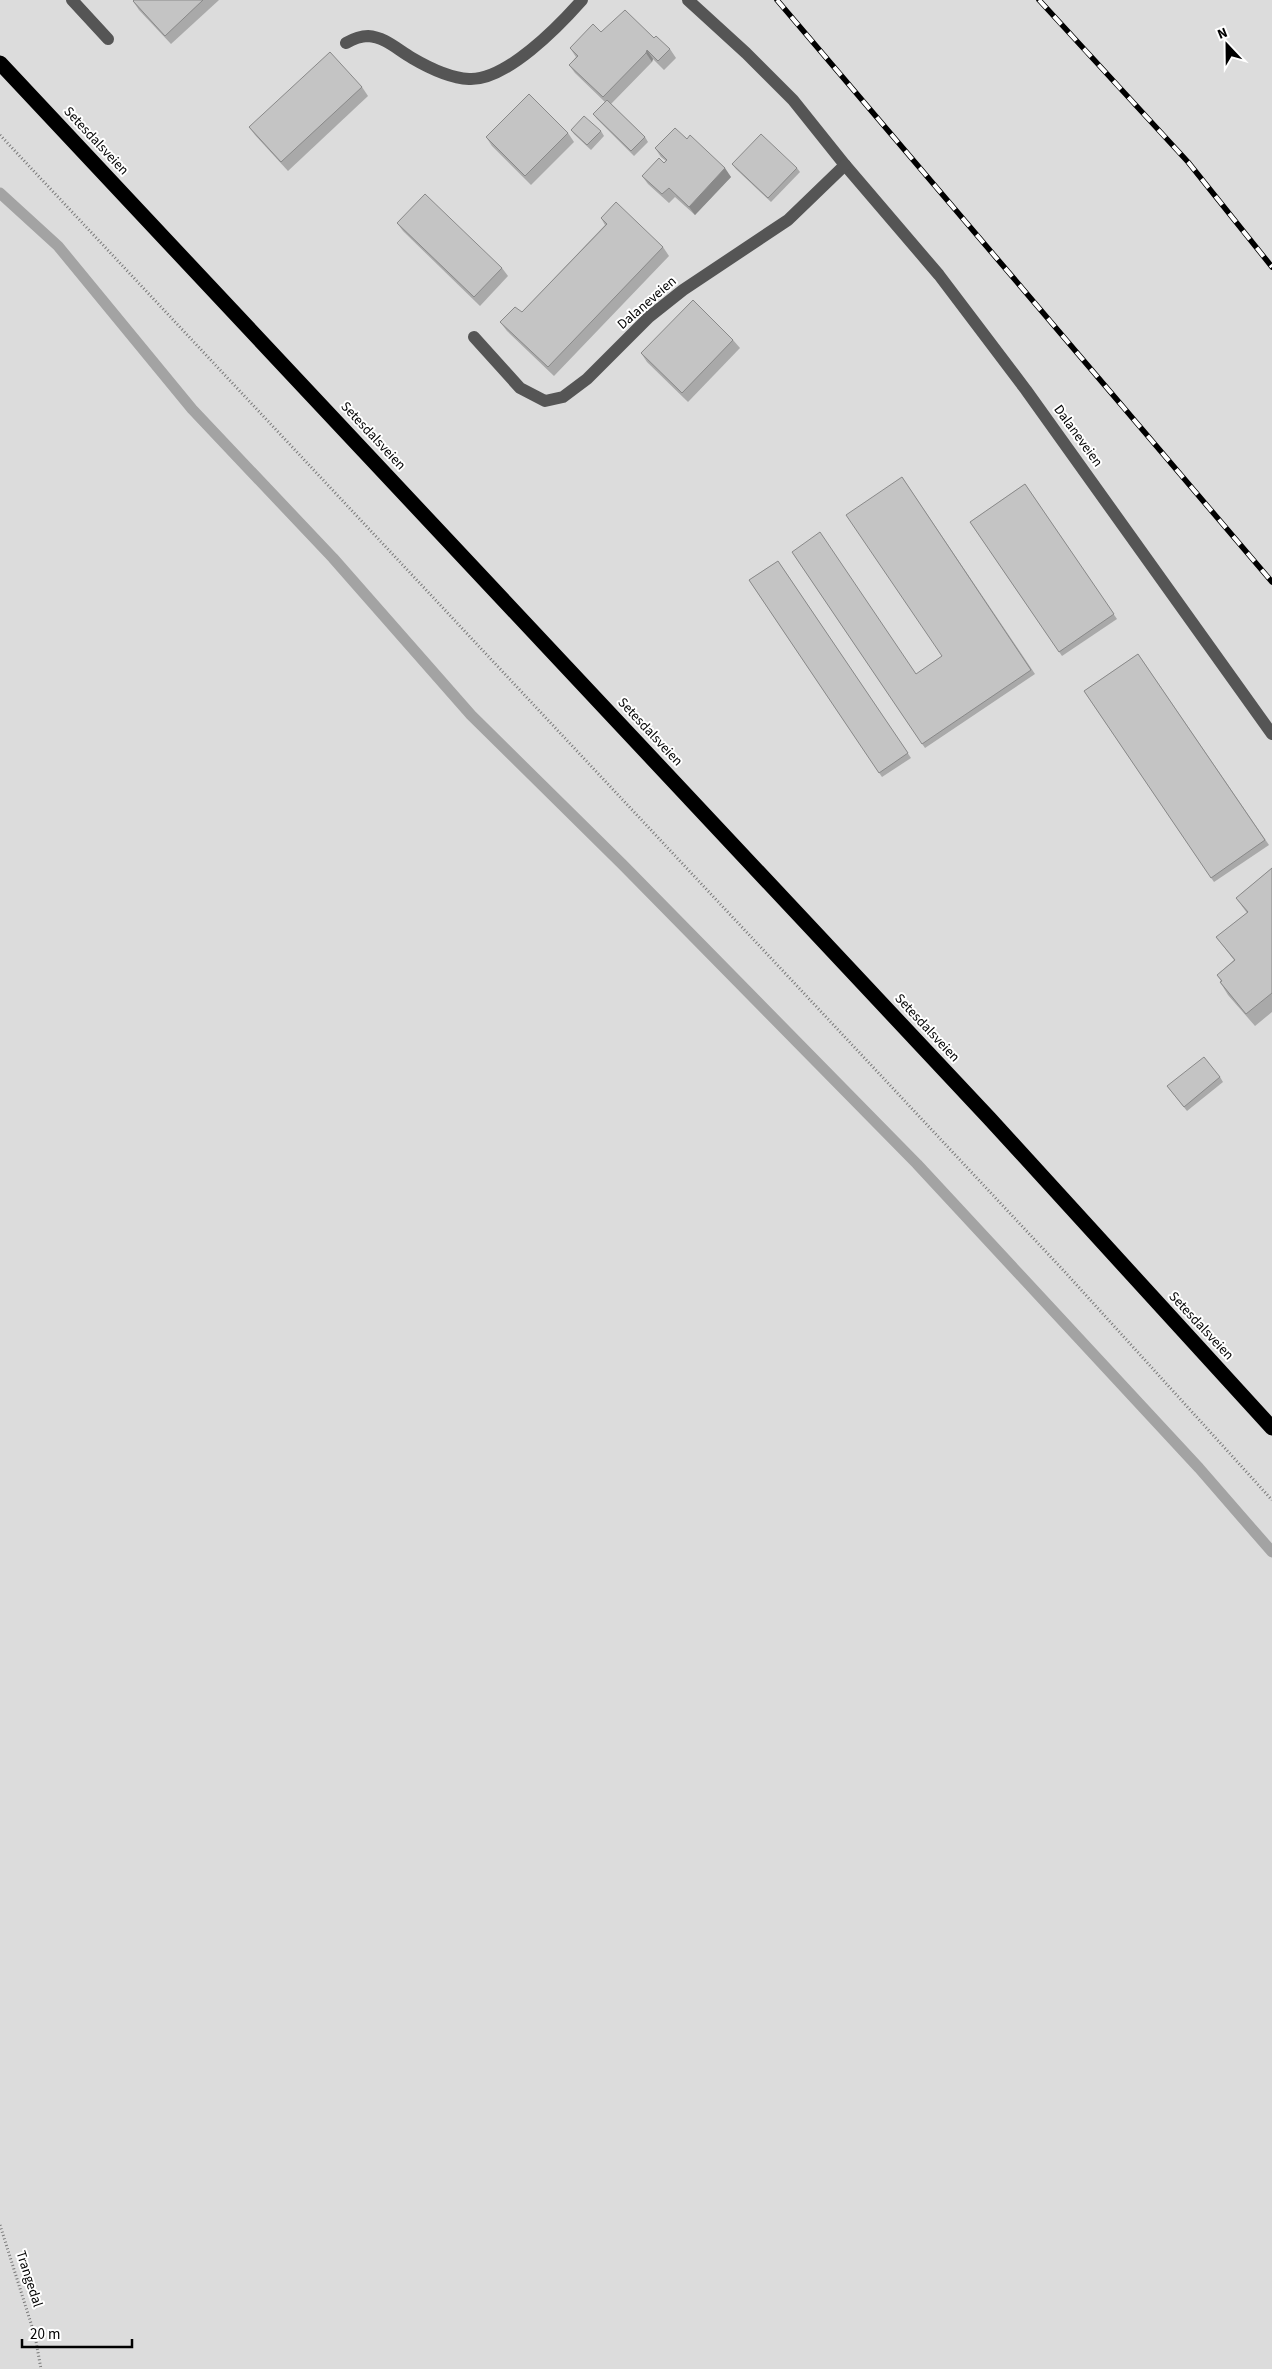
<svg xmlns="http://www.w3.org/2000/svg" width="1272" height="2369" viewBox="0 0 1272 2369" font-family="'Source Sans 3',sans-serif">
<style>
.green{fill:#dcdcdc}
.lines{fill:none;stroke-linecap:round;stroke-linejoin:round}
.stream{stroke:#a3a3a3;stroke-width:11}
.highway-casing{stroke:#dbdbdb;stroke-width:17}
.path{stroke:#777;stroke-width:3;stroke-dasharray:1 2.5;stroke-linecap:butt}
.minor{stroke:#555;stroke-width:12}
.highway{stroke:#000;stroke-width:15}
.rail-casing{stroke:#000;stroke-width:5.5}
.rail{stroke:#fff;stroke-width:4;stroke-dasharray:11;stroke-linecap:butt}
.wall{fill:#a9a9a9}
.shaded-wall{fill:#898989}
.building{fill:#c4c4c4;stroke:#898989}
.labels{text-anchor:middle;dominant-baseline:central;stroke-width:4;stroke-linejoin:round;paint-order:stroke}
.street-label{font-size:14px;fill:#000;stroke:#fff}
</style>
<rect width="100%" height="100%" fill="#fff"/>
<!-- green -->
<rect class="green" x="0" y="0" width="1272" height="2369"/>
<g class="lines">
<!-- stream -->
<polyline class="stream" points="0,193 58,246 192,409 333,558 471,715 623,865 917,1164 1199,1468 1272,1552"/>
<!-- highway casing -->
<g class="highway-casing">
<polyline id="highway" points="0,63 990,1119 1272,1428"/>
</g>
<!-- path -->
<g class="path">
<polyline points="0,135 1064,1271 1272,1500"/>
<polyline points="0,2225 35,2336 41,2369"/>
</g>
<!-- minor -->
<g class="minor">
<polyline points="72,0 108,39"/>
<polyline points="688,0 746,53 793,100 845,165 939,275 1026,390 1272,734"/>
<path d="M346,43C353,39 361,36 368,36C385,37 398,50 412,58C429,68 449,78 469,79C506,81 559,26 582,0"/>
<polyline points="474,337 520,388 545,401 563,397 587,379 649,317 683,290 788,220 845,165"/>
</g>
<!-- highway -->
<use href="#highway" class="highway"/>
<!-- rail casing -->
<g class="rail-casing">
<g id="rail">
<polyline points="777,0 1272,582"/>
<polyline points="1039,0 1188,162 1272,267"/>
</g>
</g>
<!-- rail -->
<use href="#rail" class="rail"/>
</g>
<!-- wall -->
<g class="wall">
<polygon points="134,0 219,0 171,44 139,10 133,1"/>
<polygon points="601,32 654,38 670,49 676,58 664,70 653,59 652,62 611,104 645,137 648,142 634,156 597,119 593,114 605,102 575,73 569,65 576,57 570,48"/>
<polygon points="362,87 368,96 288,171 255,135 249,127"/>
<polygon points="571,130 601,131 604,136 591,150 574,134"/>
<polygon points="568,133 574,142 531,185 492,146 486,137"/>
<polygon points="687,139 731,177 695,215 675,197 669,203 648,184 642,176 666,161 661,157 655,148"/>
<polygon points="732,164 797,168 800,172 771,202 736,169"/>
<polygon points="601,218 663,247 669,256 554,376 507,331 500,322 522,312 605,225"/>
<polygon points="397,223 502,268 508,276 480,306 403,231"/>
<polygon points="733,340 740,348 688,402 647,362 641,353"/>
<polygon points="902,477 1035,674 925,748 792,552 916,674 942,656"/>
<polygon points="1025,484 1117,619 1062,656 970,522"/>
<polygon points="778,561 911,758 882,777 749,580"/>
<polygon points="1138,654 1269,845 1214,882 1084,691"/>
<polygon points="1272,868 1272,1012 1255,1026 1228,995 1220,982 1221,981 1217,975 1234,960 1216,937 1247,913 1236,898"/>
<polygon points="1220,1077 1223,1082 1187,1111 1167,1086"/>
</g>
<!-- shaded-wall -->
<g class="shaded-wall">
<polygon points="647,50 653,59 652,62 646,53"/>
<polygon points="725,168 731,177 695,215 689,207"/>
</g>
<!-- building -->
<g class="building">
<polygon points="134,0 203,0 165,36 133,1"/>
<polygon points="625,10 654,38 656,36 670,49 658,61 647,50 646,53 603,97 569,65 578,56 570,48 593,24 601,32"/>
<polygon points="330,52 362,87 281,162 249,127"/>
<polygon points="529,94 568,133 525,176 486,137"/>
<polygon points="607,100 645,137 631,151 593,114"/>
<polygon points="584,116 601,131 587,145 571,130"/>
<polygon points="675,128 687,139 690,135 725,168 689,207 669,188 662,194 642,176 659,158 664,163 667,160 655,148"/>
<polygon points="761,134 797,168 768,198 732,164"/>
<polygon points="425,194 502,268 474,297 397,223"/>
<polygon points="616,202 663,247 548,367 500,322 515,307 522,312 607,224 601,218"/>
<polygon points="693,300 733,340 682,393 641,353"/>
<polygon points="902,477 1031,670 922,744 792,552 820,532 916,674 942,656 846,515"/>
<polygon points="1025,484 1114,614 1059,652 970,522"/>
<polygon points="778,561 908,753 879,773 749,580"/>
<polygon points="1138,654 1265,840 1211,878 1084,691"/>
<polygon points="1272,868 1272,993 1246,1014 1220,982 1222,981 1217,975 1235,960 1216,937 1248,912 1236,898"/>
<polygon points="1204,1057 1220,1077 1184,1107 1167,1086"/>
</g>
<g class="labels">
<!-- street labels -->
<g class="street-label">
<text transform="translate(96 141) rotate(47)">Setesdalsveien</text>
<text transform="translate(647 303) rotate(-41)">Dalaneveien</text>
<text transform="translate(373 436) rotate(47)">Setesdalsveien</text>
<text transform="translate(1078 436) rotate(54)">Dalaneveien</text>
<text transform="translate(650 732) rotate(47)">Setesdalsveien</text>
<text transform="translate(927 1028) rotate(47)">Setesdalsveien</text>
<text transform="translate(1201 1326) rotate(47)">Setesdalsveien</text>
<text transform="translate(29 2279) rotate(72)">Trangedal</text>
</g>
</g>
<!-- north arrow -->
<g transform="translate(1227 45) rotate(338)" stroke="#ffffff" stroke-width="4" paint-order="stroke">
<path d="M0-4L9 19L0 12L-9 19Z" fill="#000000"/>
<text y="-8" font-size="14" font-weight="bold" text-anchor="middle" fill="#000000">N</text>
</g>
<!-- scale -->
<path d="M22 2339v8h110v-8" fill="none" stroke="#000000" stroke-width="2.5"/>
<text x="30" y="2339" font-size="15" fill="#000000" stroke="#ffffff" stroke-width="4" paint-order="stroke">20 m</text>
</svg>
